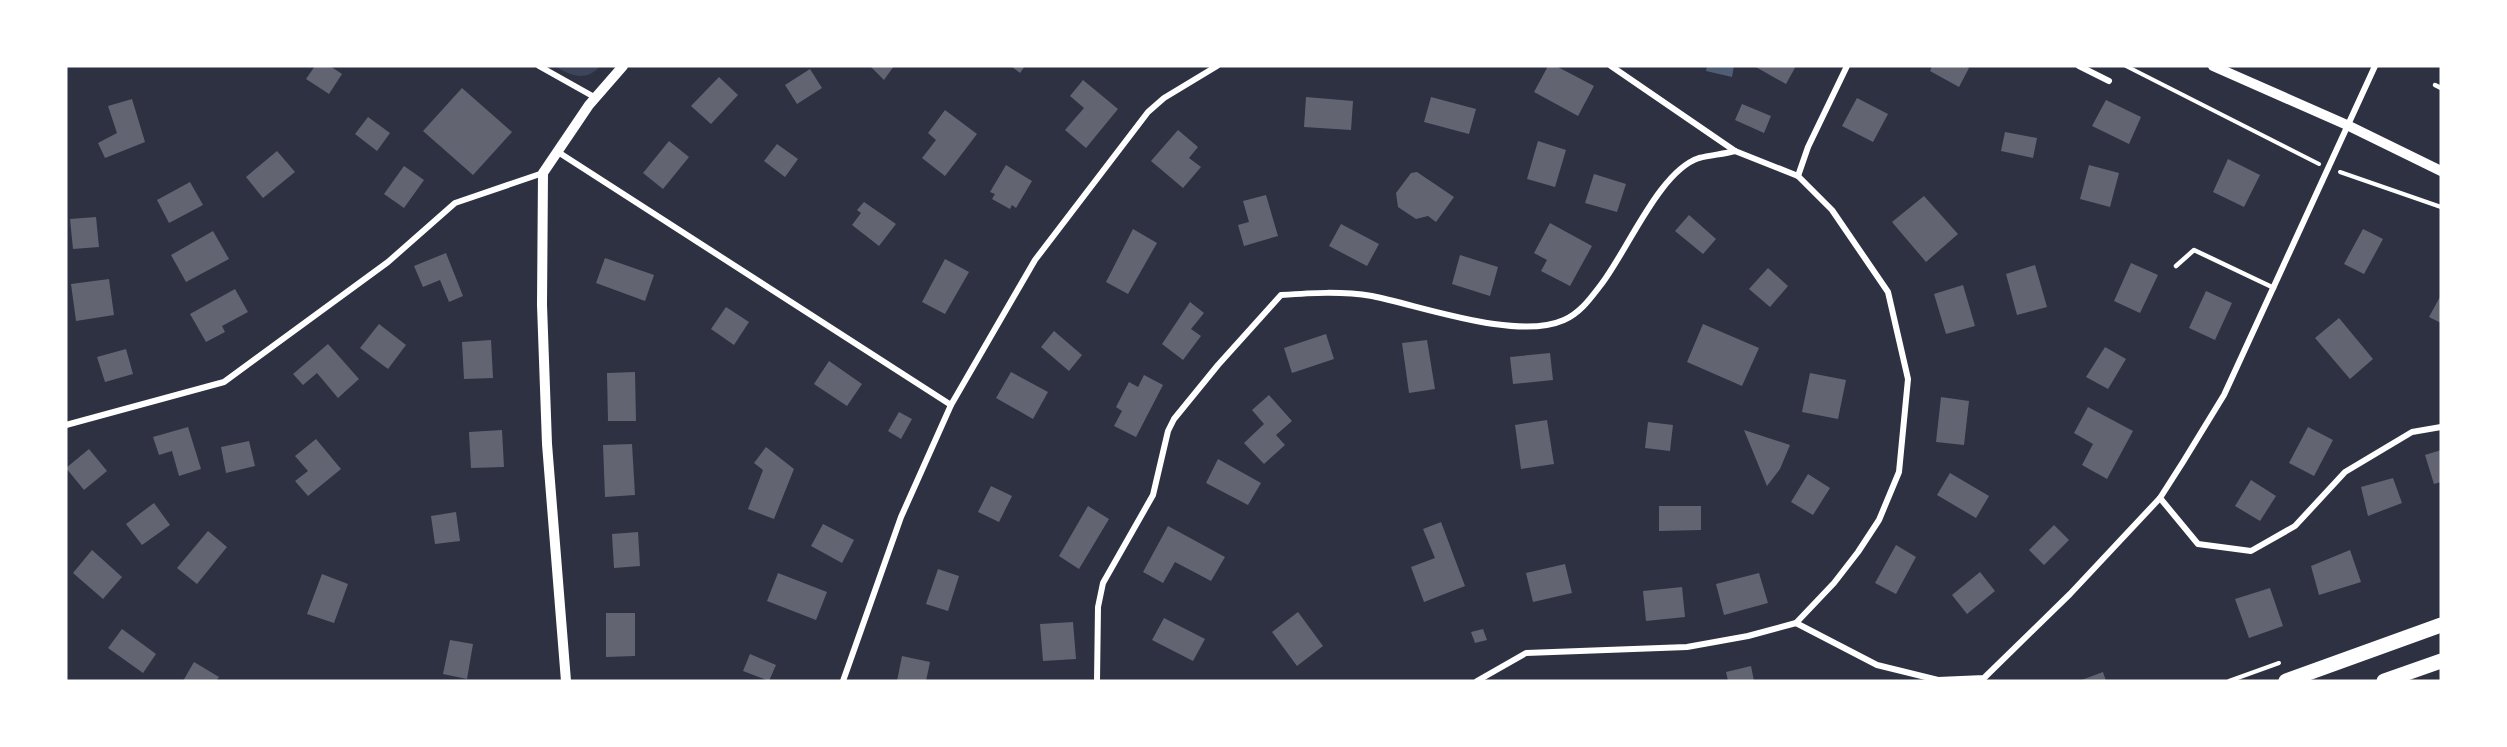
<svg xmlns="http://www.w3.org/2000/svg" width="2507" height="747" viewBox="0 0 2507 747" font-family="Merriweather,serif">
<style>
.green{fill:#3c4559}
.water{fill:#4f5d75}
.building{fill:#626471}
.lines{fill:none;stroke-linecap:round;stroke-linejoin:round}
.path{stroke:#fff;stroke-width:4}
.service{stroke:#fff;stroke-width:4.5}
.minor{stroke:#fff;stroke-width:6}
.tertiary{stroke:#fff;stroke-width:10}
.primary{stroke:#fff;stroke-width:15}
</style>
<rect width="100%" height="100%" fill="#2d3142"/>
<!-- green -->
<path class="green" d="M555,66H600C587,82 570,76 555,66Z"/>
<!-- water -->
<polygon class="water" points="1707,66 1734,66 1732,77 1706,71"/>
<!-- building -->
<g class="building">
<polygon points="315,66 330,66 342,74 329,94 306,79"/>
<polygon points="870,66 894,66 884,80"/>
<polygon points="1011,66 1025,66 1020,73"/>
<polygon points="1548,66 1556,66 1594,86 1578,116 1534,92"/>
<polygon points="1754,66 1796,66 1786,84"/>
<polygon points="1932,66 1965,66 1969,68 1959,87 1930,71"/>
<polygon points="810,69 822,88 797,104 785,85"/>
<polygon points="719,77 738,95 711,124 691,106"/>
<polygon points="1083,80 1118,109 1086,148 1065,130 1084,108 1070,96"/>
<polygon points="462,88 512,132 473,175 423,131"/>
<polygon points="1306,97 1353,101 1351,130 1304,127"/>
<polygon points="1431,97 1476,109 1469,134 1424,122"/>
<polygon points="1857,98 1888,114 1873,142 1842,126"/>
<polygon points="132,99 145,142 105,158 98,143 117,133 108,106"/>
<polygon points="2106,100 2141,117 2129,144 2092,126"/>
<polygon points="1742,104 1771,116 1764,133 1735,120"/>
<polygon points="945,110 977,134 945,176 922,158 936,140 928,133"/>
<polygon points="368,117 390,133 377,151 355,134"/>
<polygon points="1178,130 1198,147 1189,158 1201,167 1183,188 1151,161"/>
<polygon points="2005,132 2037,138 2033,158 2001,151"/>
<polygon points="669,141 689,157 663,189 643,173"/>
<polygon points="1538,141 1566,150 1555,187 1527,179"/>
<polygon points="777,144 798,159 785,177 764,161"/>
<polygon points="277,151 295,172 263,198 246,177"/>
<polygon points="2228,159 2260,175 2244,207 2213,192"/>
<polygon points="1006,165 1032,181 1016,208 1012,205 1010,209 992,199 995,194 990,192"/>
<polygon points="2089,165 2119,173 2110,207 2080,199"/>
<polygon points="404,166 424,180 404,208 384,194"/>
<polygon points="1417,172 1454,197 1436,222 1428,216 1416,219 1398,207 1396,193 1411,173"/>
<polygon points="1594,174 1626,184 1617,212 1585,203"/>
<polygon points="190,182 203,205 169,223 157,200"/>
<polygon points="1266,195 1278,236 1244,246 1238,225 1249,222 1243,201"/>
<polygon points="1924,196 1958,234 1926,262 1892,222"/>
<polygon points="864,202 896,224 879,246 852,225 861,213 857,210"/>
<polygon points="1689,215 1716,239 1703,254 1675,231"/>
<polygon points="96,217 99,247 73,249 70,219"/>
<polygon points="1550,223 1592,246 1570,286 1541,271 1547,260 1534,253"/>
<polygon points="1341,224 1379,244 1367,266 1329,246"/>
<polygon points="1133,229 1157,243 1128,294 1106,282"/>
<polygon points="2363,229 2383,239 2364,274 2344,264"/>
<polygon points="213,231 229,259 186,282 171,255"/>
<polygon points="446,253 463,296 449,302 440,280 423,287 414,266"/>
<polygon points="1460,255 1498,267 1490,296 1452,284"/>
<polygon points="605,258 654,275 645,301 596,283"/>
<polygon points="945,259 969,272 945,314 922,302"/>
<polygon points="2131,263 2158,275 2140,313 2114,301"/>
<polygon points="2035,265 2047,307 2017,315 2006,274"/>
<polygon points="1768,268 1788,286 1770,307 1749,289"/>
<polygon points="109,279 114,315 76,321 71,284"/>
<polygon points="1963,285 1975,326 1946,334 1934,294"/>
<polygon points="235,289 248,312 222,326 225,332 206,342 190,314"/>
<polygon points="2206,291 2232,303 2215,340 2189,328"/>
<polygon points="2441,295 2441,323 2429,317"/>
<polygon points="1190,302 1204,313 1191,329 1201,336 1183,360 1162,344"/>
<polygon points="726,307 749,322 734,345 711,329"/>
<polygon points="2339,318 2373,359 2350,379 2315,338"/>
<polygon points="379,324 406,345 388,369 360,348"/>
<polygon points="1703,324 1759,348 1742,386 1687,362"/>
<polygon points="1054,331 1082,355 1069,371 1041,347"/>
<polygon points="1326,334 1334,359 1292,373 1284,348"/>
<polygon points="491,340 493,378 464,379 462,342"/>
<polygon points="1427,340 1435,389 1409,393 1402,343"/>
<polygon points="328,344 359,379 338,398 317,373 303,385 293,374"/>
<polygon points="2105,347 2126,359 2108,389 2086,377"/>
<polygon points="126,349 133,374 105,382 97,357"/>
<polygon points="1550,353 1553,380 1513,384 1510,357"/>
<polygon points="829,361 862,384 847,406 814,384"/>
<polygon points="635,372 636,421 608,421 607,373"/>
<polygon points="1011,372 1048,392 1033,419 996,398"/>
<polygon points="1810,373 1846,380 1838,419 1802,412"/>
<polygon points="1144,375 1163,385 1136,437 1114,426 1122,411 1116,407 1129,382 1138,387"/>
<polygon points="1269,395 1292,421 1276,435 1285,445 1264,464 1244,443 1264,424 1252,410"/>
<polygon points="1941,397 1969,401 1964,445 1936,442"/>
<polygon points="2088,407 2133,431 2107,479 2082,465 2093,444 2074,433"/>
<polygon points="899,412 912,419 901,439 888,431"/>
<polygon points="1547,420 1554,464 1521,469 1515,425"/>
<polygon points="1648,422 1673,425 1670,451 1645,448"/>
<polygon points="188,427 201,469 179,476 172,451 159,455 153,437"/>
<polygon points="2308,427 2333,440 2314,476 2289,463"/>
<polygon points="502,430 504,467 471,468 469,432"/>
<polygon points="1744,430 1790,445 1780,469 1767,486"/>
<polygon points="316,439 341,469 308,496 295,481 308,471 295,456"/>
<polygon points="249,441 255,466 226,473 221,447"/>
<polygon points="632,444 635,495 605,497 603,445"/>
<polygon points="766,447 794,469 774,519 748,509 763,470 754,463"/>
<polygon points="89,449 107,471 84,490 66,468"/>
<polygon points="2441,450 2441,482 2434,484 2425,455"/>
<polygon points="1218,459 1261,483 1248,505 1206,483"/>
<polygon points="1950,473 1989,496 1976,518 1937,495"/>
<polygon points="1808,474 1830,488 1813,515 1791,502"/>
<polygon points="2393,478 2402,503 2368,516 2361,487"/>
<polygon points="2251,480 2276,496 2260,521 2235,506"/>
<polygon points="991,486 1012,496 999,522 978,512"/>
<polygon points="154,503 170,525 142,545 126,524"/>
<polygon points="1088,506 1109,519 1079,569 1059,556"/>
<polygon points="1659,506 1701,506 1701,530 1659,531"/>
<polygon points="456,512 460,541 435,544 431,516"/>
<polygon points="1441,522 1465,586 1424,602 1411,567 1435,558 1423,529"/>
<polygon points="823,524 854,540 842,563 811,546"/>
<polygon points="2054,525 2069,540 2044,565 2029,550"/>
<polygon points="1168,526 1225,557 1211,581 1175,562 1163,583 1143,572"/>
<polygon points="208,531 227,547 197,584 177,568"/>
<polygon points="638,532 640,566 614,568 612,534"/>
<polygon points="1896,545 1916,557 1896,594 1875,583"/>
<polygon points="92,550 122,577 103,599 73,573"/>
<polygon points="2350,550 2361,582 2319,595 2311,566"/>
<polygon points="1565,564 1572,593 1533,602 1526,573"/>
<polygon points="938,569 959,576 948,611 926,604"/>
<polygon points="1980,572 1995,591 1967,614 1952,595"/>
<polygon points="778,573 827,592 816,620 767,601"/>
<polygon points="1759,573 1768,603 1724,615 1716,584"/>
<polygon points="322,574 348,584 334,623 307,614"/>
<polygon points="1682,587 1685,617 1646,621 1643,591"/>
<polygon points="2270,588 2283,626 2249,638 2235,599"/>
<polygon points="1298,612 1323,646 1297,666 1272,632"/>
<polygon points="606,613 635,613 635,656 606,657"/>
<polygon points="1164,618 1205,639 1193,661 1152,640"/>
<polygon points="1073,622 1076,659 1043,661 1040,624"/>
<polygon points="122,629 156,654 143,673 108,648"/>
<polygon points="1483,629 1487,640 1475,643 1471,632"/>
<polygon points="450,640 473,644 467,679 443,674"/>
<polygon points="750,654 776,665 769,681 743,671"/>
<polygon points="902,656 930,662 926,681 897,681"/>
<polygon points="194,662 219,677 216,681 183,681"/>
<polygon points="1751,666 1754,681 1728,681 1726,672"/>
<polygon points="2103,672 2106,681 2079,681"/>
</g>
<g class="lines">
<!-- path -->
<g class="path">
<polyline points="2126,66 2319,164"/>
<polyline points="2340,172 2441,207"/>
<polyline points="2229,681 2279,663"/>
</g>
<!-- service -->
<g class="service">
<polyline points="2435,85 2441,88"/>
<polyline points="2176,266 2194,250 2274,288"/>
</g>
<!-- minor -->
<g class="minor">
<polyline points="539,66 596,98"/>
<polyline points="1611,66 1735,151 1798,176 1832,210 1888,292 1908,379 1899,472 1879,520 1858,552 1834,583 1796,623"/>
<polyline points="2079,66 2109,81"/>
<polyline points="558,152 951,405"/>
<polyline points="1798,176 1808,147 1847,66"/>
<polyline points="66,425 224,382 388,262 455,203 543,173"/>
<polyline points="2160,498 2198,544 2251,551 2295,526 2345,472 2412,432 2441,427"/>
<polyline points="843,681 901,517 951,405 1035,260 1148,112 1164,98 1217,66"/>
<path d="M1097,681L1098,607L1103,583L1153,495L1168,431L1174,419L1218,365L1281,295C1311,293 1341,291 1372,296C1422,306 1517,341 1564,320C1580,313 1590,299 1600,286C1627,252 1659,171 1699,158C1711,155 1724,154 1735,151"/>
<polyline points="1477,681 1526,653 1687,647 1748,636 1796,623 1877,665 1938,680 1984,678 2070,594 2160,498 2183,462 2224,395 2375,66"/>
</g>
<!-- tertiary -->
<g class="tertiary">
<polyline points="2213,66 2347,125 2441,171"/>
<polyline points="566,681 547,444 542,305 543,173 589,105 623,66"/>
</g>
<!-- primary -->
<g class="primary">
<polyline points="2286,681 2441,625"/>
<polyline points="2384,681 2441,661"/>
</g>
</g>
<!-- border -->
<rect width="2507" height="747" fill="none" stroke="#ffffff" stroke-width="135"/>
</svg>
